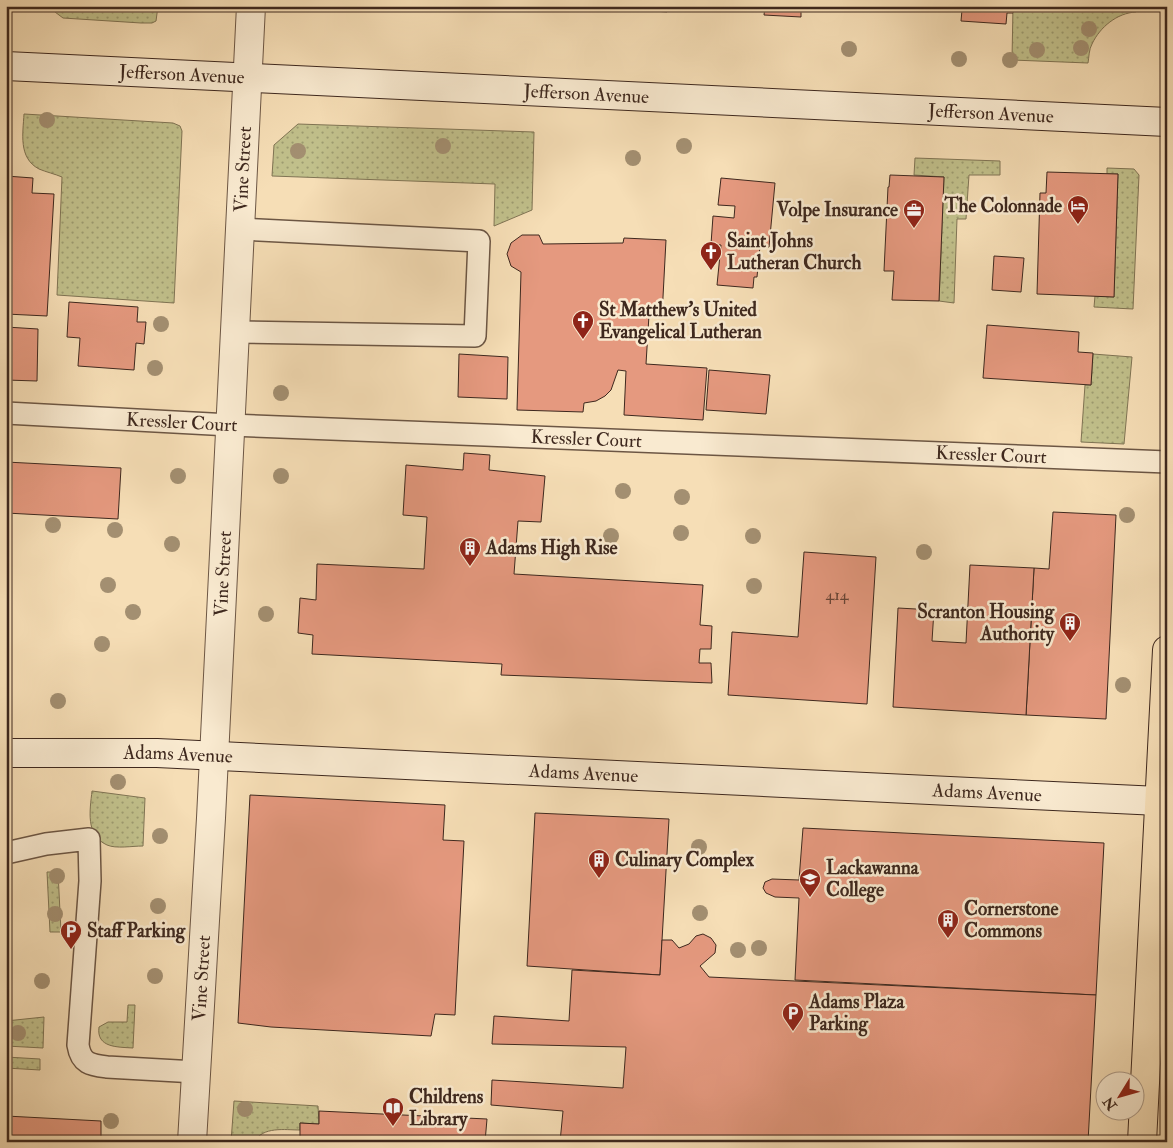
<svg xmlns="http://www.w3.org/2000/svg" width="1173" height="1148" viewBox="0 0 1173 1148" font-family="'IM FELL Double Pica',serif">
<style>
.grass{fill:url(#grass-dots);stroke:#807454}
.building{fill:#e5997f;stroke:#3e281e}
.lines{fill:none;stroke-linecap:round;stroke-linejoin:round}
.lane-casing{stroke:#6c5644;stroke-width:24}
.street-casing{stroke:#6c5644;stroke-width:30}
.secondary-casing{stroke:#3e281e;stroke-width:30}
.highway-casing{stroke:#3e281e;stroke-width:30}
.lane{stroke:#f9ead0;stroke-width:21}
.street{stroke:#f9ead0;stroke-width:28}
.secondary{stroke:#f9ead0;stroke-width:28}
.highway{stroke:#f6deb6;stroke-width:28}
.tree{fill:#a38f71}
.labels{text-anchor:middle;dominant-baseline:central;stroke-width:5;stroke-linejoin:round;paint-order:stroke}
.number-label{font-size:16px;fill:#684436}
.street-label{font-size:19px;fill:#3e281e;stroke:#f9ead0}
.poi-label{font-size:19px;font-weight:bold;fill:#3e281e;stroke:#f9ead0;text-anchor:start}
</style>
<defs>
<pattern id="grass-dots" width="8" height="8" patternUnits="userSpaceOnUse" patternTransform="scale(1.25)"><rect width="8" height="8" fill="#c1c08b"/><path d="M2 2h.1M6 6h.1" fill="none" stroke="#9e9c71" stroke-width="1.8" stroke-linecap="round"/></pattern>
</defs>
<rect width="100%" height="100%" fill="#f6deb6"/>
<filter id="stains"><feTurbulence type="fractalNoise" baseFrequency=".004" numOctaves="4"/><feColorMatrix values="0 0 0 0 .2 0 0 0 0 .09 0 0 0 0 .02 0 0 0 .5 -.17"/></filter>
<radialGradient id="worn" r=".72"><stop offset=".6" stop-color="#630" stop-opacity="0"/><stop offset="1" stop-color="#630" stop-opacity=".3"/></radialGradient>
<!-- grass -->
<g class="grass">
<polygon points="54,6 158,6 156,21 152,23 141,23 63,18 55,12"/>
<path d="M1013,6H1137L1136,12C1117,13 1100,27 1092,44C1089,49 1089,57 1088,63L1012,60Z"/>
<path d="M24,114L173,123L180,126L182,131L174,303L57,295L62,177C55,174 46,172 39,169C18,158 23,133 24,114Z"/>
<polygon points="298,124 534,132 532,210 494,226 495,184 272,176 274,145"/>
<polygon points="915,158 1000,161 1000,175 969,175 966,219 957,219 954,303 939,301 944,177 914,175"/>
<polygon points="1107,168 1134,169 1139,175 1133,309 1094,307 1095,296 1114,297 1118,174 1107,174"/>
<polygon points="1093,354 1132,357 1124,444 1081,442 1085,385 1091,385"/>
<path d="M92,791L145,798L143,846C132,846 116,849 107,845C85,835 90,810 92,791Z"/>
<polygon points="47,872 58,872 61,932 50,932"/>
<path d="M128,1005H135L133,1048C118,1047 96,1048 99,1027L108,1022H127Z"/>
<polygon points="44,1017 43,1048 6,1046 6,1021"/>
<polygon points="6,1057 40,1059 40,1070 6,1068"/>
<path d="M234,1101L318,1106L319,1124L300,1123V1130C285,1130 263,1126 254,1142H231Z"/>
</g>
<!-- building -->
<g class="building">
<polygon points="521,6 540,6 540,10 521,9"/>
<polygon points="629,6 668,6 667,12 629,9"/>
<polygon points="765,6 801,6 801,17 764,15"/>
<polygon points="959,6 1013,6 1013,13 1007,13 1006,24 961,21 962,10 958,10"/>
<polygon points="1047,172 1118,174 1114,297 1037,294 1040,193 1046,193"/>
<polygon points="890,175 944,177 939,301 892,300 894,271 884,271 888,187 889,187"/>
<polygon points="6,176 33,178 32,193 54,194 47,316 6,314"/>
<polygon points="721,178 775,183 769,247 760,246 757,277 754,277 753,288 717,285 721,245 711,244 713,216 734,218 735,206 718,205"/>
<polygon points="522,235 539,235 543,244 623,243 624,238 666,240 662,316 649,315 646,364 707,368 703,420 624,415 626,371 618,370 611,390 605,396 596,401 584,403 583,412 517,410 521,272 511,266 507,254 511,243"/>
<polygon points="994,256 1024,258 1021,292 992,290"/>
<polygon points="69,302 138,307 137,322 146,322 144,344 136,343 134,370 78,366 80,338 67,337"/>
<polygon points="987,325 1079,332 1078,352 1093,353 1091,385 983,378"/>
<polygon points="6,327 38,329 37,381 6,380"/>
<polygon points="459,354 508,357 507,399 458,397"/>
<polygon points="709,370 770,375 766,414 706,410"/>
<polygon points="464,453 490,455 489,470 545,476 541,522 518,521 514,574 703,585 700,625 712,626 711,649 700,649 699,663 711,663 712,683 501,675 502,664 312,654 313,635 298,633 300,598 316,600 317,564 424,569 427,517 403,515 406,465 463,470"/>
<polygon points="6,462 121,468 118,519 6,513"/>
<polygon points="1053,512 1116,515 1106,719 1026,715 1034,568 1049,569"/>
<polygon points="804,552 876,557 867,704 728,695 732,632 798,637"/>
<polygon points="970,565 1034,568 1026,715 893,707 898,608 934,610 932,641 966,643"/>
<polygon points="250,795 445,805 443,840 464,841 455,1015 435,1014 431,1036 271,1027 238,1023"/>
<polygon points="535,813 669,819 660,975 527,966"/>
<polygon points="803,828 1104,843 1096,995 795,980 799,898 775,897 766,893 763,888 765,882 772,879 799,880"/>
<polygon points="703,934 711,938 716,945 715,953 700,966 709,977 1096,995 1088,1142 560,1142 563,1111 491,1105 492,1080 623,1088 626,1047 492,1044 494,1016 569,1021 572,970 660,975 662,940 672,940 679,948 689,944 696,936"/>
<polygon points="319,1111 487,1119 485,1142 300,1142 300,1123 319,1124"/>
<polygon points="6,1116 101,1121 101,1142 6,1142"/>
</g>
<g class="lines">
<!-- lane casing -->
<g class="lane-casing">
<g id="lane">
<polyline points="234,332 475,336 479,241 239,229"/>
<path id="s1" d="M6,413L230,425L1167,462"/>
<path d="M6,853L46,844L89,839L90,881L78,1045C81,1064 91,1065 107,1067L196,1072"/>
</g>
</g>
<!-- street casing -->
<g class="street-casing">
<g id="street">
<path id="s2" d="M192,1142L211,818L251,6"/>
</g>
</g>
<!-- secondary casing -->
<g class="secondary-casing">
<g id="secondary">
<path id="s3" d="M6,66L1167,122"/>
<path id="s4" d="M6,753H157L1159,801"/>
</g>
</g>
<!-- highway casing -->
<g class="highway-casing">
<polyline id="highway" points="1142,1142 1167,650"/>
</g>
<!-- lane -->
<use href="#lane" class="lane"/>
<!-- street -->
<use href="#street" class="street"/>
<!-- secondary -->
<use href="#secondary" class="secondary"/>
<!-- highway -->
<use href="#highway" class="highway"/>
</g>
<!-- trees -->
<g class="tree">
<circle cx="1089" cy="29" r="8"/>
<circle cx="1081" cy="48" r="8"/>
<circle cx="849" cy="49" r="8"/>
<circle cx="1037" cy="50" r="8"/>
<circle cx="959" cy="59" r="8"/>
<circle cx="1010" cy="60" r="8"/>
<circle cx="47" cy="120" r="8"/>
<circle cx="443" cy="146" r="8"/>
<circle cx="684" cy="146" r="8"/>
<circle cx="298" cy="151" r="8"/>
<circle cx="633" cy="158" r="8"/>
<circle cx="161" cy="324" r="8"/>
<circle cx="155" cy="368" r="8"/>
<circle cx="281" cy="393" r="8"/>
<circle cx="178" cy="476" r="8"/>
<circle cx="281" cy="476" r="8"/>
<circle cx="623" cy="491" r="8"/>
<circle cx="682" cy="497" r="8"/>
<circle cx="1127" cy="515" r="8"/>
<circle cx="53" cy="525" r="8"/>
<circle cx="115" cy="530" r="8"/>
<circle cx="681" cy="533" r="8"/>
<circle cx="611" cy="536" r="8"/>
<circle cx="753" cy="536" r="8"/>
<circle cx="172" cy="544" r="8"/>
<circle cx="924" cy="552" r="8"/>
<circle cx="108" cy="585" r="8"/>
<circle cx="754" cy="586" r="8"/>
<circle cx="133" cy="612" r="8"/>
<circle cx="266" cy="614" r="8"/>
<circle cx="102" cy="644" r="8"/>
<circle cx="1123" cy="685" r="8"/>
<circle cx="58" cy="701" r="8"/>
<circle cx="118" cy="782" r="8"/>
<circle cx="160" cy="836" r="8"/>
<circle cx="699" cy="847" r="8"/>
<circle cx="57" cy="876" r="8"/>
<circle cx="158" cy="906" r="8"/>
<circle cx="700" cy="913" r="8"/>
<circle cx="55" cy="914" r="8"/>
<circle cx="759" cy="948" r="8"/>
<circle cx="738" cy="950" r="8"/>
<circle cx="155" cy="976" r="8"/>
<circle cx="42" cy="981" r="8"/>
<circle cx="18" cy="1033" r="8"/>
<circle cx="245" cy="1109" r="8"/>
<circle cx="111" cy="1121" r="8"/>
</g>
<!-- icons -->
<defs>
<g id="hotel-pin" transform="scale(1.125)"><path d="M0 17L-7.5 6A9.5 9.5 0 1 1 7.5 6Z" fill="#8f2418" stroke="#f9ead0"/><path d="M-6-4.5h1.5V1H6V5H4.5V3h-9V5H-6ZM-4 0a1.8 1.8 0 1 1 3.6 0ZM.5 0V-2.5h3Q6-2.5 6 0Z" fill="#fff"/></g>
<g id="office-pin" transform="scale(1.125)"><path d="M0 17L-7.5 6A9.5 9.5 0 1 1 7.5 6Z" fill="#8f2418" stroke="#f9ead0"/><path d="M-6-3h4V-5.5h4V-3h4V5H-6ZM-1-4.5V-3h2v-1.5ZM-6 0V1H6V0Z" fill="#fff"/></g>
<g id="church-pin" transform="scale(1.125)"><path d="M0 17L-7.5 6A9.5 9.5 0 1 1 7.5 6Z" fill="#8f2418" stroke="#f9ead0"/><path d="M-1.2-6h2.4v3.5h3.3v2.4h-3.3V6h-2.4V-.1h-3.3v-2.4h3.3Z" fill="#fff"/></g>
<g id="building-pin" transform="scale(1.125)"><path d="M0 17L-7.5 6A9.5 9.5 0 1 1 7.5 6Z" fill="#8f2418" stroke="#f9ead0"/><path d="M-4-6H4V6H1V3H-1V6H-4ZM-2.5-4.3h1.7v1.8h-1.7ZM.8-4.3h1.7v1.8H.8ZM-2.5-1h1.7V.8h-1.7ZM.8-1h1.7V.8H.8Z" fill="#fff"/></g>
<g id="university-pin" transform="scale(1.125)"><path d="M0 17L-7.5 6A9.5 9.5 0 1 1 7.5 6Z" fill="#8f2418" stroke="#f9ead0"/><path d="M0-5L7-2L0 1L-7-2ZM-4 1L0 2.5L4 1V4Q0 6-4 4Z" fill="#fff"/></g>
<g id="parking-pin" transform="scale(1.125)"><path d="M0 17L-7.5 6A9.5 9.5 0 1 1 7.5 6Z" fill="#8f2418" stroke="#f9ead0"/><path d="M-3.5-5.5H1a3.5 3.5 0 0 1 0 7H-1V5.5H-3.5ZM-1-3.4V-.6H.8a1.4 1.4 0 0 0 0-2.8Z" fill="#fff"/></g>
<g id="library-pin" transform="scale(1.125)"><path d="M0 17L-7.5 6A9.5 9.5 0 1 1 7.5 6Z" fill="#8f2418" stroke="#f9ead0"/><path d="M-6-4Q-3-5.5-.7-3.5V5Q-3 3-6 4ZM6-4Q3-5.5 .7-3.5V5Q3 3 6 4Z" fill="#fff"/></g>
</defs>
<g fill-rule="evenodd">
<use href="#hotel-pin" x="1078" y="206"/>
<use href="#office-pin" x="914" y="210"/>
<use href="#church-pin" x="711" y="252"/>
<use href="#church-pin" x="583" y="321"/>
<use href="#building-pin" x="470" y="548"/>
<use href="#building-pin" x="1070" y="623"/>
<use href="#building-pin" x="599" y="860"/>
<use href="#university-pin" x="810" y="879"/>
<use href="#building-pin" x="948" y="920"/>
<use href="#parking-pin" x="71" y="931"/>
<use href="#parking-pin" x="793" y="1013"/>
<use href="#library-pin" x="393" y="1108"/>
</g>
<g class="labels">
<!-- number labels -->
<g class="number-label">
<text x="837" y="595">414</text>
</g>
<!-- street labels -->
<g class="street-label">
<text stroke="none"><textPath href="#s3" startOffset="176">Jefferson Avenue</textPath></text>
<text stroke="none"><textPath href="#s3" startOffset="581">Jefferson Avenue</textPath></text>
<text stroke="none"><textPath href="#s3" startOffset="986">Jefferson Avenue</textPath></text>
<text stroke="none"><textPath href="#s2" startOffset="974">Vine Street</textPath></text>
<text stroke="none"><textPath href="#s1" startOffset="176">Kressler Court</textPath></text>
<text stroke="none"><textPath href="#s1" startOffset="581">Kressler Court</textPath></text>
<text stroke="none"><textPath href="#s1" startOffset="986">Kressler Court</textPath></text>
<text stroke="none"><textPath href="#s2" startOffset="569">Vine Street</textPath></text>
<text stroke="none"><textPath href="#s4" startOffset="172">Adams Avenue</textPath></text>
<text stroke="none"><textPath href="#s4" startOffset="578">Adams Avenue</textPath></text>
<text stroke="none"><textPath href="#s4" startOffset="982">Adams Avenue</textPath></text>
<text stroke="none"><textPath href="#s2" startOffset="164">Vine Street</textPath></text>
</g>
<!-- poi labels -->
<g class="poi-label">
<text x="1062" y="206" text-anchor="end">The Colonnade</text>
<text x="898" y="210" text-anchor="end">Volpe Insurance</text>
<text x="727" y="241">Saint Johns<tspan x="727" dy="22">Lutheran Church</tspan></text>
<text x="599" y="310">St Matthew's United<tspan x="599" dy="22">Evangelical Lutheran</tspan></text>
<text x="486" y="548">Adams High Rise</text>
<text x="1054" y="612" text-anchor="end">Scranton Housing<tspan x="1054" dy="22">Authority</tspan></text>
<text x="615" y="860">Culinary Complex</text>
<text x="826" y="868">Lackawanna<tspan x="826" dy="22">College</tspan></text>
<text x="964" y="909">Cornerstone<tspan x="964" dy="22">Commons</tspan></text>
<text x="87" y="931">Staff Parking</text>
<text x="809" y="1002">Adams Plaza<tspan x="809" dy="22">Parking</tspan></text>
<text x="409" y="1097">Childrens<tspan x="409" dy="22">Library</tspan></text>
</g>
</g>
<!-- margin -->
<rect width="1173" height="1148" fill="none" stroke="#f6deb6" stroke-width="25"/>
<rect x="8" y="8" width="1158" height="1133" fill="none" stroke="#3e281e" stroke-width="2.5"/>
<rect x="12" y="12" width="1148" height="1123" fill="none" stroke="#3e281e"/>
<!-- north arrow -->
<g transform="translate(1120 1096) rotate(233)"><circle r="24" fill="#f9ead0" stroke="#ae9c89"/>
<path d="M0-4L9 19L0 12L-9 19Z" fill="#8f2418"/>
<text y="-8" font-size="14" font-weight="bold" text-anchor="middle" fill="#3e281e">N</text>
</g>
<rect width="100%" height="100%" filter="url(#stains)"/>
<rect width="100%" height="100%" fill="url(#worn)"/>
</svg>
